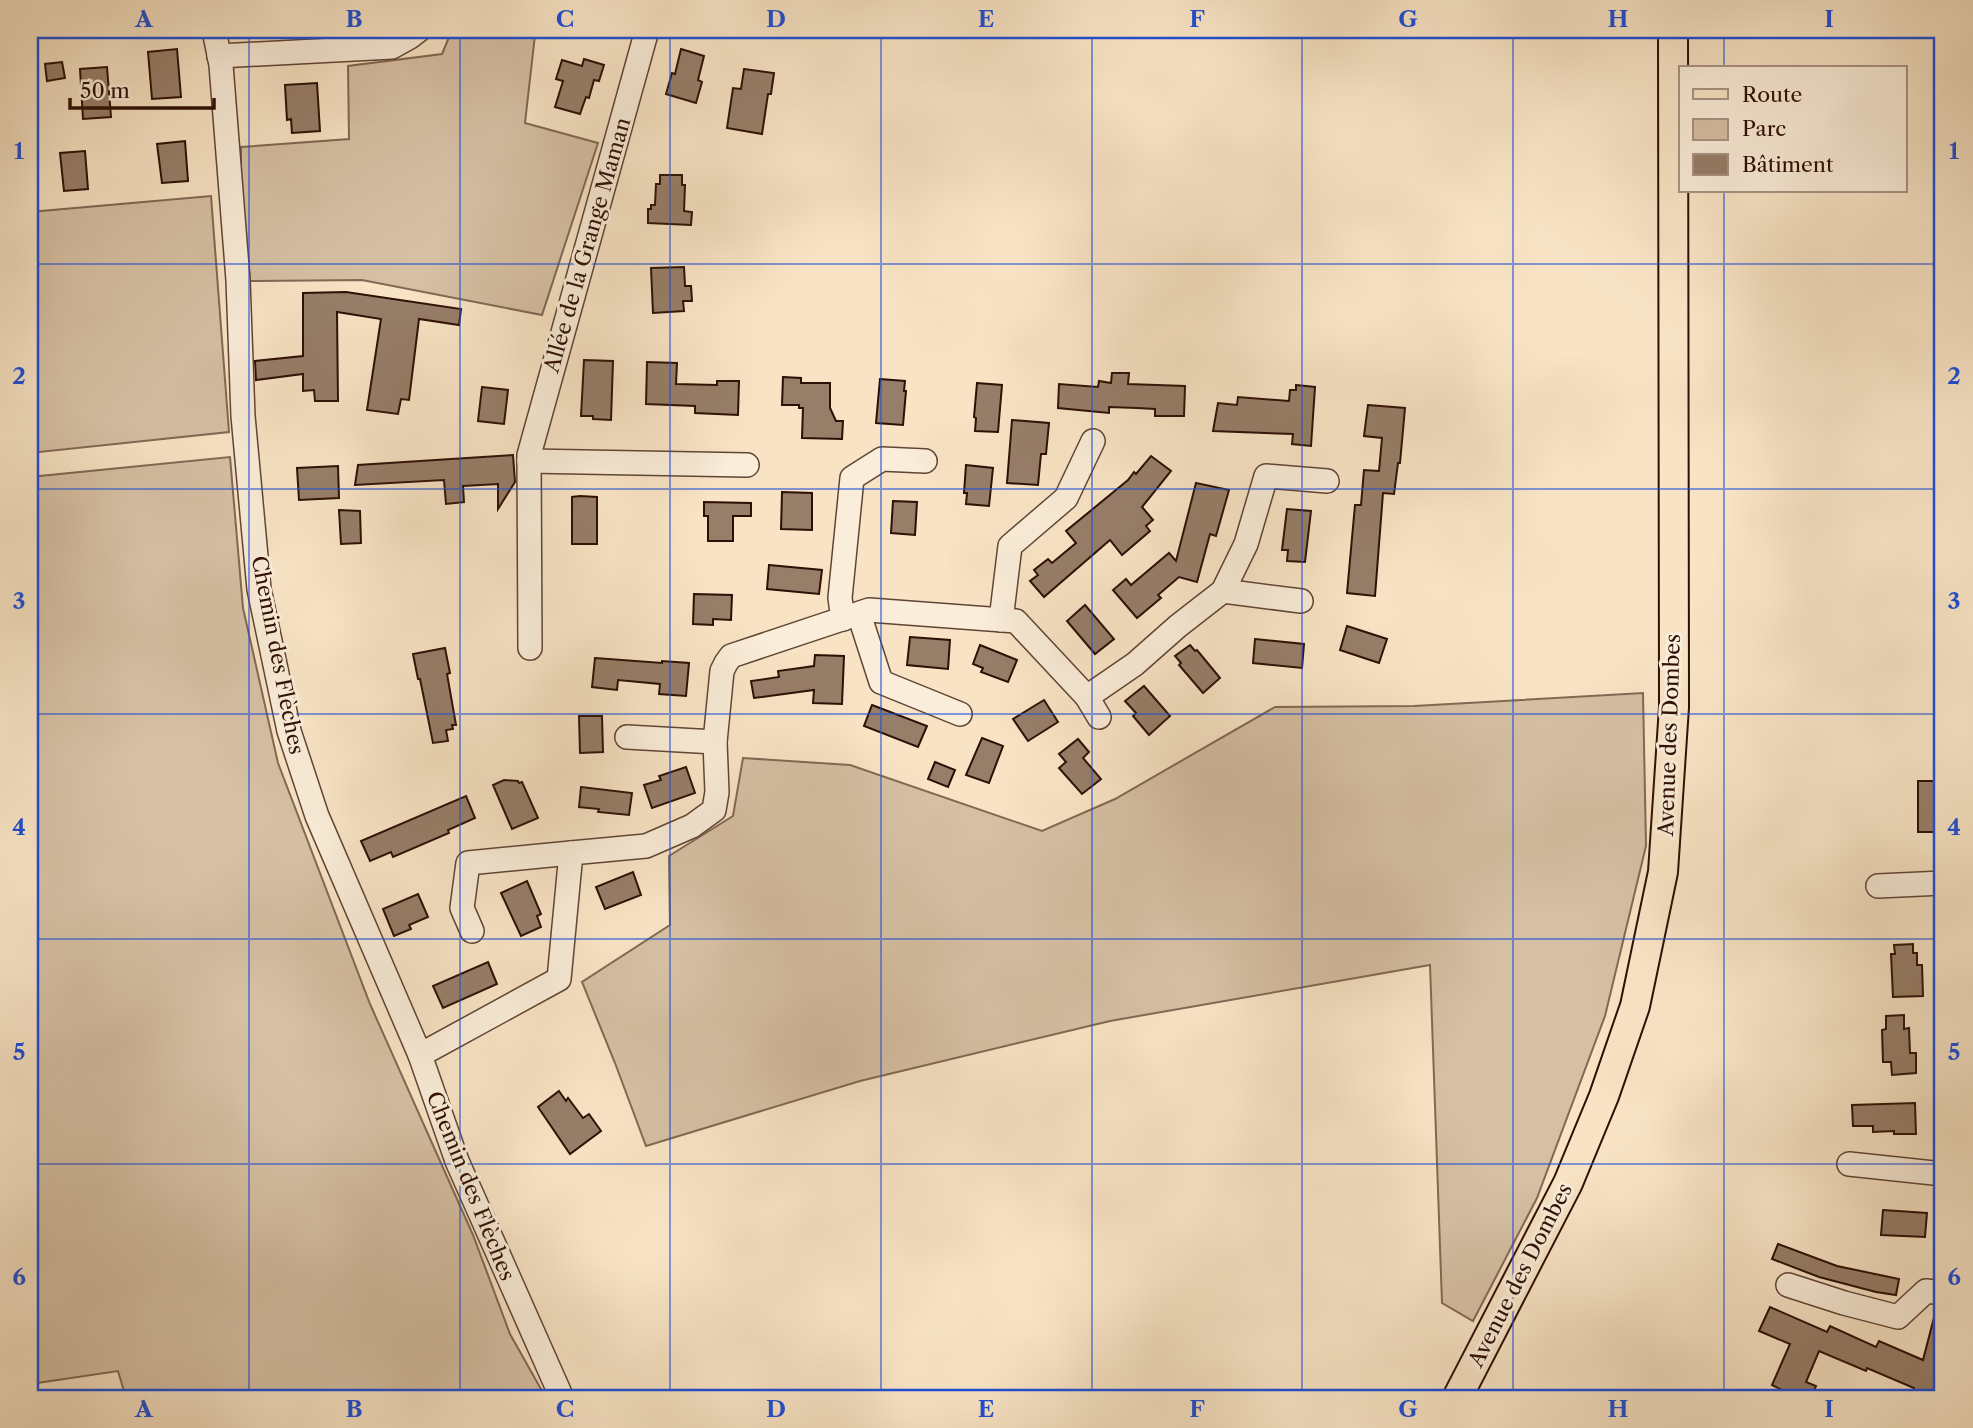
<svg xmlns="http://www.w3.org/2000/svg" width="1973" height="1428" viewBox="0 0 1973 1428" font-family="'Libre Caslon Text',serif">
<style>
.green{fill:#d6c0a4;stroke:#826854;stroke-width:2}
.building{fill:#977e69;stroke:#2e0f05;stroke-width:2}
.lines{fill:none;stroke-linecap:round;stroke-linejoin:round}
.minor-casing{stroke:#604435;stroke-width:26}
.major-casing{stroke:#2e0f05;stroke-width:32}
.minor{stroke:#faedd9;stroke-width:23}
.major{stroke:#f8e4c5;stroke-width:28}
.grid{fill:none;stroke:#1d4ed8;stroke-width:2;stroke-opacity:0.55}
.labels{text-anchor:middle;dominant-baseline:central;stroke-width:6;stroke-linejoin:round;paint-order:stroke}
.street-label{font-size:21px;fill:#2e0f05;stroke:#faedd9}
.neatline{fill:none;stroke:#1d4ed8;stroke-width:2.5}
.grid-label{font-size:23px;text-anchor:middle;font-weight:bold;fill:#1d4ed8}
</style>
<rect width="100%" height="100%" fill="#f8e4c5"/>
<filter id="stains"><feTurbulence type="fractalNoise" baseFrequency=".00286" numOctaves="4"/><feColorMatrix values="0 0 0 0 .2 0 0 0 0 .09 0 0 0 0 .02 0 0 0 .5 -.17"/></filter>
<radialGradient id="worn" r=".72"><stop offset=".6" stop-color="#630" stop-opacity="0"/><stop offset="1" stop-color="#630" stop-opacity=".3"/></radialGradient>
<!-- green -->
<g class="green">
<polygon points="452,30 479,30 535,35 525,123 598,143 542,315 362,280 250,281 241,180 241,147 349,139 348,66 442,54"/>
<polygon points="211,196 229,432 30,453 30,212"/>
<polygon points="230,457 243,608 278,763 370,1004 473,1235 510,1334 546,1398 126,1398 118,1371 30,1384 30,477"/>
<polygon points="1643,693 1646,846 1605,1016 1537,1198 1473,1321 1442,1303 1430,965 1110,1021 860,1081 646,1146 615,1063 582,982 670,925 669,856 733,816 743,758 850,765 1042,831 1115,799 1275,707 1414,706"/>
</g>
<!-- building -->
<g class="building">
<polygon points="177,49 181,97 152,99 148,52"/>
<polygon points="681,49 704,56 698,80 702,82 696,103 666,94 672,73 675,74"/>
<polygon points="584,59 604,65 599,81 594,80 589,98 586,97 580,114 555,107 563,81 556,79 562,60 582,66"/>
<polygon points="62,62 65,78 47,81 45,64"/>
<polygon points="107,67 111,117 83,119 80,69"/>
<polygon points="744,69 774,73 771,94 768,94 762,134 727,128 733,88 741,89"/>
<polygon points="317,83 320,131 292,133 291,119 287,120 285,85"/>
<polygon points="185,141 188,181 162,183 157,144"/>
<polygon points="85,151 88,189 64,191 60,153"/>
<polygon points="660,175 682,175 682,185 685,185 684,211 692,212 691,225 648,223 648,209 651,209 651,205 655,205 656,184 660,184"/>
<polygon points="684,267 685,286 691,286 692,301 683,301 684,311 653,313 651,268"/>
<polygon points="346,292 461,309 459,325 419,319 409,400 401,399 398,414 367,410 381,319 337,312 338,401 315,401 314,390 303,391 303,374 256,380 255,361 303,356 303,293"/>
<polygon points="584,360 613,361 611,420 593,419 593,416 581,416"/>
<polygon points="647,362 677,363 676,384 717,385 717,381 739,381 738,415 695,413 695,406 646,404"/>
<polygon points="1112,373 1129,373 1128,384 1185,386 1184,416 1155,416 1155,409 1137,408 1109,407 1109,413 1058,408 1059,384 1098,387 1099,381 1111,383"/>
<polygon points="783,377 801,378 801,383 830,383 830,408 836,421 843,421 842,439 802,438 803,408 799,408 799,405 782,405"/>
<polygon points="880,379 905,381 904,391 906,391 903,425 876,423"/>
<polygon points="977,383 1002,385 998,432 975,431 976,418 974,417"/>
<polygon points="1296,385 1315,387 1311,446 1292,444 1293,434 1213,431 1218,403 1237,405 1238,397 1289,401 1290,390 1296,390"/>
<polygon points="482,387 508,390 504,424 478,421"/>
<polygon points="1368,405 1405,408 1400,463 1398,463 1394,494 1383,493 1375,596 1347,593 1355,505 1361,505 1364,470 1379,471 1382,438 1364,436"/>
<polygon points="1012,420 1049,423 1046,454 1041,454 1038,485 1007,483"/>
<polygon points="513,455 515,482 498,509 498,484 463,486 464,502 446,504 444,480 355,485 358,465"/>
<polygon points="1151,456 1171,471 1142,507 1153,520 1146,526 1150,531 1122,555 1110,540 1044,597 1030,581 1038,575 1034,570 1048,559 1052,563 1076,543 1066,531 1128,480 1134,472 1136,474"/>
<polygon points="966,465 993,468 989,506 966,504 967,493 964,493"/>
<polygon points="338,466 339,498 299,500 297,468"/>
<polygon points="1196,483 1229,490 1216,536 1210,534 1197,582 1179,577 1158,595 1161,598 1137,618 1113,590 1126,579 1131,585 1169,553 1176,561"/>
<polygon points="782,492 812,493 812,530 781,529"/>
<polygon points="580,496 597,497 597,544 572,544 572,497"/>
<polygon points="893,501 917,502 915,535 891,533"/>
<polygon points="704,502 751,503 751,516 733,516 733,541 708,541 708,516 704,516"/>
<polygon points="1287,509 1311,511 1305,562 1287,561 1288,550 1282,550"/>
<polygon points="339,510 360,511 361,543 341,544"/>
<polygon points="769,565 822,570 819,594 767,589"/>
<polygon points="694,594 732,595 731,620 713,619 713,625 693,624"/>
<polygon points="1085,605 1114,639 1095,654 1067,621"/>
<polygon points="1347,626 1387,639 1379,663 1340,650"/>
<polygon points="910,637 950,640 948,669 907,665"/>
<polygon points="1255,639 1304,644 1302,668 1253,663"/>
<polygon points="980,645 1017,660 1008,682 981,672 983,668 973,664"/>
<polygon points="1190,645 1195,651 1197,650 1220,678 1203,693 1179,665 1181,663 1175,656"/>
<polygon points="445,648 450,673 447,674 456,725 452,725 453,729 446,730 448,741 433,743 420,679 418,679 413,654"/>
<polygon points="815,655 844,656 842,704 813,703 814,690 754,698 751,681 779,677 778,671 814,666"/>
<polygon points="595,658 662,663 662,661 689,663 686,696 659,694 660,684 618,680 617,690 592,687"/>
<polygon points="1144,686 1170,716 1149,735 1133,716 1136,713 1125,701"/>
<polygon points="1044,700 1058,722 1028,741 1013,719"/>
<polygon points="872,705 927,726 918,747 864,726"/>
<polygon points="579,716 602,716 603,752 580,753"/>
<polygon points="982,738 1003,746 989,783 966,775"/>
<polygon points="1078,739 1089,752 1083,758 1101,779 1082,794 1059,768 1066,762 1059,754"/>
<polygon points="935,762 955,770 948,787 928,779"/>
<polygon points="686,767 695,793 652,808 644,785 661,780 659,776"/>
<polygon points="504,780 518,781 519,783 522,782 538,818 512,829 493,785"/>
<rect x="1918" y="781" width="24" height="51"/>
<polygon points="581,787 632,793 629,815 598,812 599,809 579,807"/>
<polygon points="466,796 475,818 448,830 449,833 393,857 391,852 370,861 361,841"/>
<polygon points="633,872 641,895 605,909 596,887"/>
<polygon points="527,881 541,914 537,916 541,927 521,936 501,893"/>
<polygon points="418,894 428,917 409,925 411,929 394,936 383,909"/>
<polygon points="1913,944 1913,953 1917,953 1917,965 1922,965 1923,996 1893,997 1891,954 1895,954 1894,945"/>
<polygon points="488,962 497,984 443,1008 433,986"/>
<polygon points="1904,1015 1904,1029 1909,1028 1910,1053 1916,1053 1916,1073 1892,1075 1891,1062 1883,1062 1882,1030 1886,1029 1886,1016"/>
<polygon points="559,1091 566,1101 568,1098 583,1118 589,1114 601,1131 570,1154 538,1107"/>
<polygon points="1915,1103 1916,1134 1894,1134 1894,1131 1873,1132 1873,1126 1853,1126 1852,1105"/>
<polygon points="1883,1210 1927,1213 1925,1237 1881,1235"/>
<polygon points="1778,1244 1837,1266 1899,1279 1896,1295 1876,1292 1819,1277 1772,1259"/>
<polygon points="1937,1306 1943,1307 1943,1398 1930,1398 1913,1391 1914,1388 1867,1368 1866,1371 1819,1351 1806,1382 1816,1386 1811,1398 1778,1398 1782,1390 1772,1385 1790,1344 1759,1331 1770,1307 1827,1332 1830,1326 1876,1347 1879,1341 1923,1360"/>
</g>
<g class="lines">
<!-- minor casing -->
<g class="minor-casing">
<g id="minor">
<polyline points="214,30 221,65 238,280 243,416 259,589 289,731 317,816 420,1055 457,1161 562,1398"/>
<polyline points="219,56 392,47 410,37 419,30"/>
<polyline points="529,461 747,465"/>
<polyline points="1223,591 1301,601"/>
<polyline points="859,614 881,682 960,714"/>
<polyline points="843,619 840,598 852,478 882,459 925,461"/>
<polyline points="1001,620 1010,546 1066,498 1093,441"/>
<polyline points="530,648 529,455 647,30"/>
<polyline points="1087,697 1135,664 1178,626 1223,591 1246,544 1266,476 1327,481"/>
<polyline points="627,737 715,742"/>
<polyline points="1878,886 1943,883"/>
<polyline points="472,931 462,908 468,863 571,853"/>
<polyline points="420,1055 559,979 571,853 646,846 692,826 714,810 717,792 715,742 722,671 726,663 731,656 869,610 1016,621 1087,697 1099,717"/>
<polyline points="1849,1164 1943,1174"/>
<polyline points="1788,1285 1844,1303 1898,1317 1926,1291 1943,1293"/>
</g>
</g>
<!-- major casing -->
<g class="major-casing">
<polyline id="major" points="1457,1398 1568,1183 1604,1096 1635,1006 1663,872 1674,707 1673,30"/>
</g>
<!-- minor -->
<use href="#minor" class="minor"/>
<!-- major -->
<use href="#major" class="major"/>
</g>
<!-- grid -->
<path class="grid" d="M249,30V1398M460,30V1398M670,30V1398M881,30V1398M1092,30V1398M1302,30V1398M1513,30V1398M1724,30V68M1724,191V1398M30,264H1943M30,489H1943M30,714H1943M30,939H1943M30,1164H1943"/>
<g class="labels">
<!-- street labels -->
<g class="street-label">
<text transform="translate(587 245) rotate(-74)">Allée de la Grange Maman</text>
<text transform="translate(278 655) rotate(79)">Chemin des Flèches</text>
<text transform="translate(1669 735) rotate(-88)">Avenue des Dombes</text>
<text transform="translate(471 1186) rotate(68)">Chemin des Flèches</text>
<text transform="translate(1520 1275) rotate(-63)">Avenue des Dombes</text>
</g>
</g>
<!-- margin -->
<rect width="1973" height="1428" fill="none" stroke="#f8e4c5" stroke-width="77"/>
<!-- legend -->
<rect x="1679" y="66" width="228" height="126" fill="#faedd9" stroke="#a89484" stroke-width="2"/>
<rect x="1693" y="89" width="35" height="10" fill="#f8e4c5" stroke="#a89484" stroke-width="2"/>
<text x="1742" y="102" font-size="21" fill="#2e0f05">Route</text>
<rect x="1693" y="119" width="35" height="21" fill="#d6c0a4" stroke="#a89484" stroke-width="2"/>
<text x="1742" y="136" font-size="21" fill="#2e0f05">Parc</text>
<rect x="1693" y="154" width="35" height="21" fill="#977e69" stroke="#a89484" stroke-width="2"/>
<text x="1742" y="172" font-size="21" fill="#2e0f05">Bâtiment</text>
<!-- scale -->
<path d="M70 98v10h144v-10" fill="none" stroke="#2e0f05" stroke-width="3.5"/>
<text x="80" y="98" font-size="21" fill="#2e0f05" stroke="#faedd9" stroke-width="5" paint-order="stroke">50 m</text>
<rect x="38" y="38" width="1896" height="1352" class="neatline"/>
<g class="grid-label">
<text x="144" y="27">A</text>
<text x="354" y="27">B</text>
<text x="565" y="27">C</text>
<text x="776" y="27">D</text>
<text x="986" y="27">E</text>
<text x="1197" y="27">F</text>
<text x="1408" y="27">G</text>
<text x="1618" y="27">H</text>
<text x="1829" y="27">I</text>
<text x="19" y="159">1</text>
<text x="1954" y="159">1</text>
<text x="19" y="384">2</text>
<text x="1954" y="384">2</text>
<text x="19" y="609">3</text>
<text x="1954" y="609">3</text>
<text x="19" y="835">4</text>
<text x="1954" y="835">4</text>
<text x="19" y="1060">5</text>
<text x="1954" y="1060">5</text>
<text x="19" y="1285">6</text>
<text x="1954" y="1285">6</text>
<text x="144" y="1417">A</text>
<text x="354" y="1417">B</text>
<text x="565" y="1417">C</text>
<text x="776" y="1417">D</text>
<text x="986" y="1417">E</text>
<text x="1197" y="1417">F</text>
<text x="1408" y="1417">G</text>
<text x="1618" y="1417">H</text>
<text x="1829" y="1417">I</text>
</g>
<rect width="100%" height="100%" filter="url(#stains)"/>
<rect width="100%" height="100%" fill="url(#worn)"/>
</svg>
